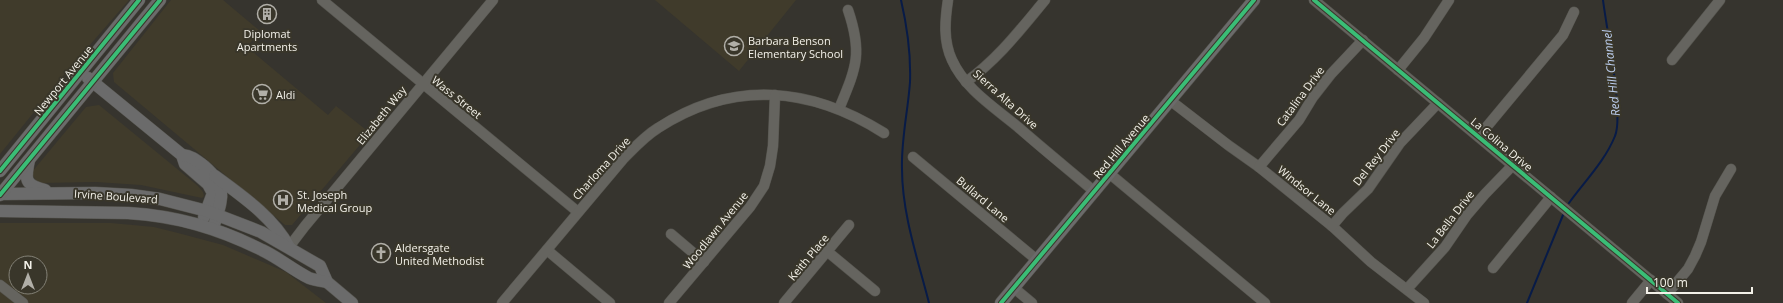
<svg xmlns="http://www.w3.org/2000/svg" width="1783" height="303" viewBox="0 0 1783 303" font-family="'Open Sans',sans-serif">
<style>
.built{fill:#403b2b;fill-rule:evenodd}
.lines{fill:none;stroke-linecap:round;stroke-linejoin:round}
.stream{stroke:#081b47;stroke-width:2}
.minor-casing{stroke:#54534d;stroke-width:11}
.major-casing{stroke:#54534d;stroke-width:13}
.minor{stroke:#65645f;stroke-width:10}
.major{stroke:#6b6b6b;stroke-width:12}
.cycleway-casing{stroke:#39362a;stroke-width:6}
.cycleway{stroke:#3abd76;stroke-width:4}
.labels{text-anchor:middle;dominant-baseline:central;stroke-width:4;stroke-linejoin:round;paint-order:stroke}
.poi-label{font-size:11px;fill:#f3f1e9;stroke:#39362a;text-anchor:start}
.street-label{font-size:11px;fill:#f3f1e9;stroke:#39362a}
.water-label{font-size:12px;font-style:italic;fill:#bcceef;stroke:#39362a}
</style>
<rect width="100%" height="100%" fill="#36342e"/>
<!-- built -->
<g class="built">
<polygon points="0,0 129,0 68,70 0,154"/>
<polygon points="171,0 223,0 260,31 247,47 328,115 336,106 370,133 292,225 285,225 114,82 113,73"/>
<polygon points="655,0 796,0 739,71"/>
<polygon points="99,105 198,186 203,192 204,196 202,198 141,185 96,182 38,183 31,173 86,107"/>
<path d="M0,223H111L154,227L178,233L223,245L286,272L326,303H0ZM16,263H40V287H16Z"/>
</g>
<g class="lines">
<!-- stream -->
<g class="stream">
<path d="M901,0C907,26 911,55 910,82C908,111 901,140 902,169C902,214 918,260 929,303"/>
<path d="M1569,203C1585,181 1605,161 1615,136C1624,115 1606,26 1603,0"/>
<polyline points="1527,303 1563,215"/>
</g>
<!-- minor casing -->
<g class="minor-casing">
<g id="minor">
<polyline points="322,0 578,212"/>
<path d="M948,0C945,20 943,41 952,60C965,89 994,107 1018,127C1043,149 1069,170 1095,192"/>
<polyline points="1314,0 1678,303"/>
<polyline points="1672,60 1720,0"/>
<polyline points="1398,70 1424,38 1449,0"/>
<path d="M966,82C998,59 1020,30 1045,0"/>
<polyline points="1171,101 1228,145 1259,167 1332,226 1371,262 1424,303"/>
<path d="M839,109C856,68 863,54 848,10"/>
<polyline points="1479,136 1563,35 1574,12"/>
<polyline points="913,157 1037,260"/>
<polyline points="1259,167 1299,120 1313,97 1331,74 1363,40"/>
<polyline points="1110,174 1265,303"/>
<polyline points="1332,226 1343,213 1368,189 1400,143 1438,103"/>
<polyline points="671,234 704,262"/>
<polyline points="289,247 305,226 493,0"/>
<polyline points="547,250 610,303"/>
<polyline points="828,252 875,291"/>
<polyline points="1493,268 1551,197"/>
<polyline points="0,285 23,303"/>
<polyline points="1014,288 1032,303"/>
<polyline points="1407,289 1445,247 1467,215 1485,194 1513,165"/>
<polyline points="1667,294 1688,269 1695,256 1701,242 1715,196 1731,169"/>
<path d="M502,303L624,158C635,147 645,136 658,128C733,79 811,87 884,133"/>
<polyline points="669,303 750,207 764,186 770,166 773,146 775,95"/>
<polyline points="784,303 849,225"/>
<polyline points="1632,303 1651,280"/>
</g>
</g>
<!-- major casing -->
<g class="major-casing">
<g id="major">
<polyline points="88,78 182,155 185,164 208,184 213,193 204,217"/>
<path d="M182,155C192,156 196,160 204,166C227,186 223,196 215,222"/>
<path d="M29,160C25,179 24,185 45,190"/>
<polyline points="0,171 139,0"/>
<path d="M215,176C242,196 273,217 289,247"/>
<polyline points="0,194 95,193 131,195 160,199 207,211 261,232 320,266 327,282 352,303"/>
<polyline points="0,195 160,0"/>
<path d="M0,211L128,213C177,216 218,228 262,250C279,258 293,270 309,278C314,280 321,281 327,282"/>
<polyline points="1001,303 1254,0"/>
</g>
</g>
<!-- minor -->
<use href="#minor" class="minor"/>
<!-- major -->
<use href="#major" class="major"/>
<!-- cycleway casing -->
<g class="cycleway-casing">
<g id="cycleway">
<polyline points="1314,0 1678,303"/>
<polyline points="0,171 139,0"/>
<polyline points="0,195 160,0"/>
<polyline points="1001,303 1254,0"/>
</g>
</g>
<!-- cycleway -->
<use href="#cycleway" class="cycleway"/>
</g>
<!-- icons -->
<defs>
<g id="building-ring" transform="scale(1)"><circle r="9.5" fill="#39362a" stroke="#b1afa8" stroke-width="1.5"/><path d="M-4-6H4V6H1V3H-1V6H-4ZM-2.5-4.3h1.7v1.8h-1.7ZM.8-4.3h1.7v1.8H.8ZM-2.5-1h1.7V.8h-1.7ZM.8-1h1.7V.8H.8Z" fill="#b1afa8"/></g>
<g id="school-ring" transform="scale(1)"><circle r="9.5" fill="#39362a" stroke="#b1afa8" stroke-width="1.5"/><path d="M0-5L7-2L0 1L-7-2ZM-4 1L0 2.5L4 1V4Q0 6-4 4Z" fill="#b1afa8"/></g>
<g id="supermarket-ring" transform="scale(1)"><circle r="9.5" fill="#39362a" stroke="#b1afa8" stroke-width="1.5"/><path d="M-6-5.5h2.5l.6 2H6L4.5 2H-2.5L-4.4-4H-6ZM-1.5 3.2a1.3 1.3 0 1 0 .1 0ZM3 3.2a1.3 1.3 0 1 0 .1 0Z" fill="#b1afa8"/></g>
<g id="hospital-ring" transform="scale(1)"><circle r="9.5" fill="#39362a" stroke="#b1afa8" stroke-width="1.5"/><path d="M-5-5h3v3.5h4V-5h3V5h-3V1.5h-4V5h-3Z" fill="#b1afa8"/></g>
<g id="church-ring" transform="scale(1)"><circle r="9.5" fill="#39362a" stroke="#b1afa8" stroke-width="1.5"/><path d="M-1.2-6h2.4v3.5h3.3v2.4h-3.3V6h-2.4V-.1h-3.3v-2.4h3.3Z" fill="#b1afa8"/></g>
</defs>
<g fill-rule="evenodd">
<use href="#building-ring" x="267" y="14"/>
<use href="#school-ring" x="734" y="46"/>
<use href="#supermarket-ring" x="262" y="94"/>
<use href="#hospital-ring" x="283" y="200"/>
<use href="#church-ring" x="381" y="253"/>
</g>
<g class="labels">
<!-- poi labels -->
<g class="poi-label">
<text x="267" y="33" text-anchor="middle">Diplomat<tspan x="267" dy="13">Apartments</tspan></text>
<text x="748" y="40">Barbara Benson<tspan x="748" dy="13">Elementary School</tspan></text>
<text x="276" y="94">Aldi</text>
<text x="297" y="194">St. Joseph<tspan x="297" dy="13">Medical Group</tspan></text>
<text x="395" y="247">Aldersgate<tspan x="395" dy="13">United Methodist</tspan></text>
</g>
<!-- street labels -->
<g class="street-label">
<text transform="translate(63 80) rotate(-51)">Newport Avenue</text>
<text transform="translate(1300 96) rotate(-53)">Catalina Drive</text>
<text transform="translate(457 97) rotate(39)">Wass Street</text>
<text transform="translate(1006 99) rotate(42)">Sierra Alta Drive</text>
<text transform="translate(381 115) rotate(-51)">Elizabeth Way</text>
<text transform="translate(1502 144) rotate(40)">La Colina Drive</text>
<text transform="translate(1121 146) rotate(-50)">Red Hill Avenue</text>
<text transform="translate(1376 157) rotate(-52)">Del Rey Drive</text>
<text transform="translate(601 168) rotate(-48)">Charloma Drive</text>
<text transform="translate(1307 190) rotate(39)">Windsor Lane</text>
<text transform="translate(116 196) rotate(4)">Irvine Boulevard</text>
<text transform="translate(983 199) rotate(40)">Bullard Lane</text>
<text transform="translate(1450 219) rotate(-52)">La Bella Drive</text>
<text transform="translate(715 230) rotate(-51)">Woodlawn Avenue</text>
<text transform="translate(808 257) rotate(-50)">Keith Place</text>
</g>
<!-- water labels -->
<g class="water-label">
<text transform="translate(1611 73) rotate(-96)">Red Hill Channel</text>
</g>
</g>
<!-- north arrow -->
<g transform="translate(28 275)"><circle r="19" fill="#39362a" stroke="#838176"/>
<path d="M0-3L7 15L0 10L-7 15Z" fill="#b1afa8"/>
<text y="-6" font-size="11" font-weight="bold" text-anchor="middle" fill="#f3f1e9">N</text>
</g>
<!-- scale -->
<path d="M1647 287v6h105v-6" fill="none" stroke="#f3f1e9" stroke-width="2"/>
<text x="1653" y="287" font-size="12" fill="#f3f1e9" stroke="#39362a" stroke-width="3" paint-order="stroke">100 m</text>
</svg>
